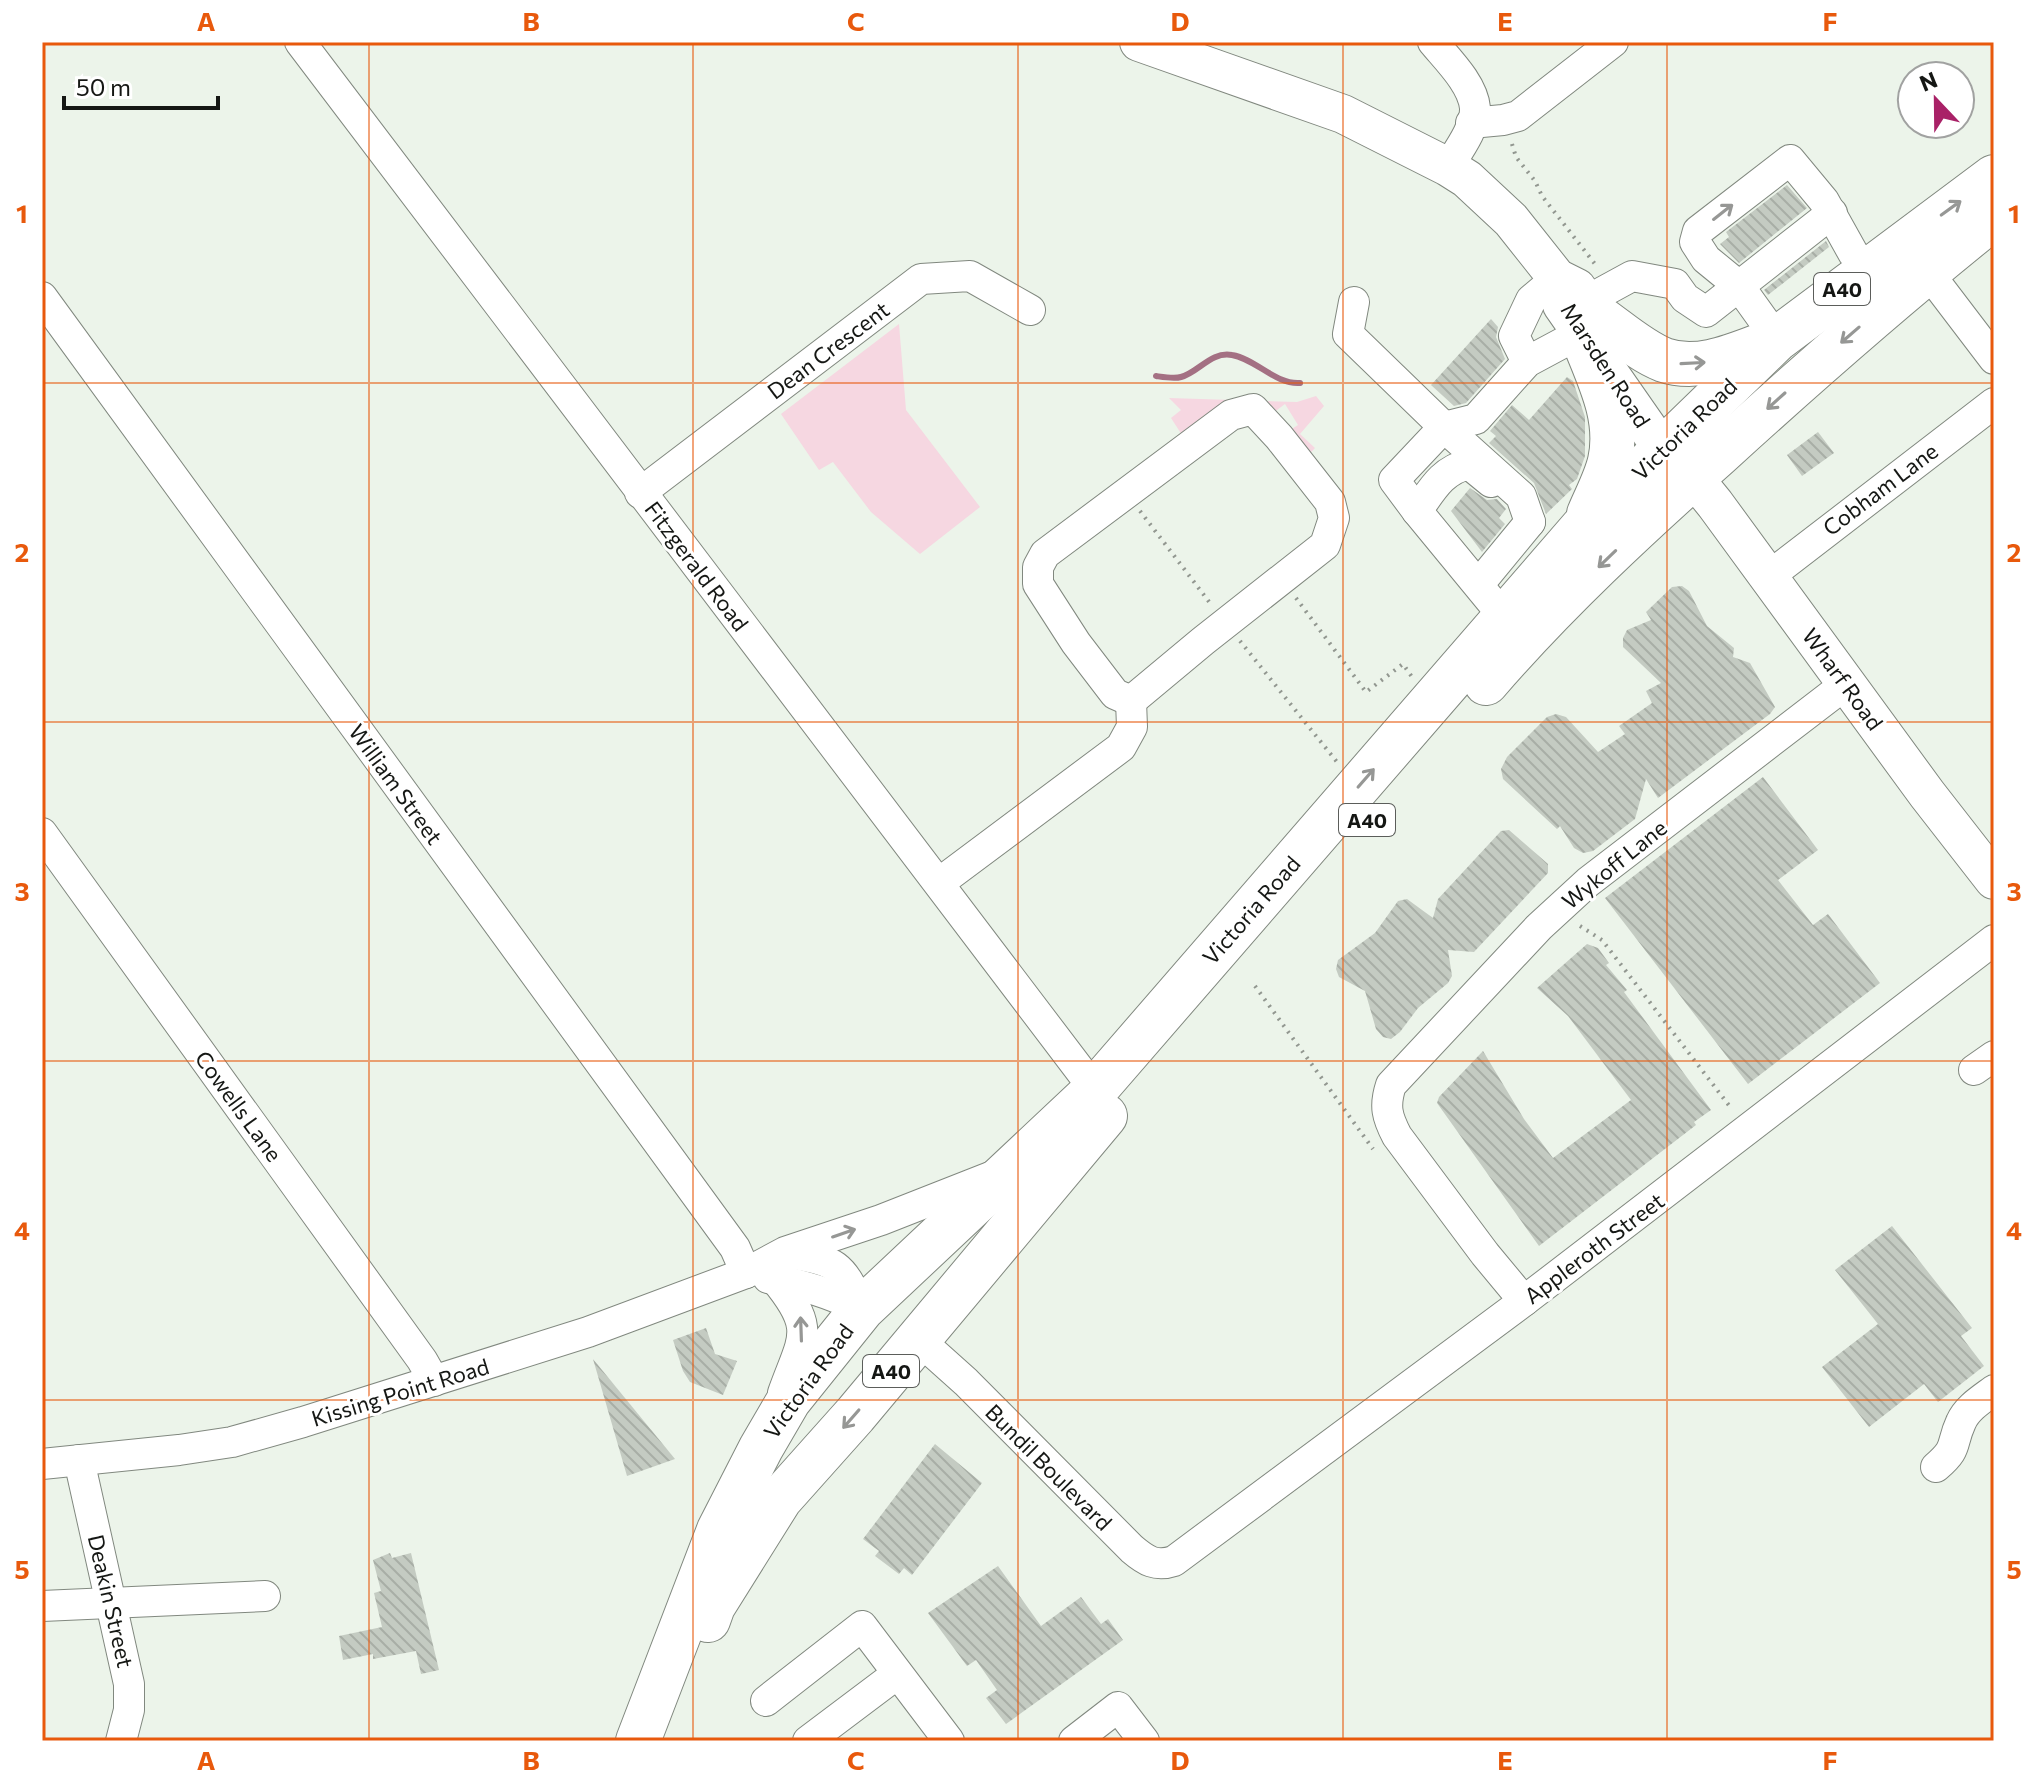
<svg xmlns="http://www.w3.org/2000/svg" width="2036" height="1783" viewBox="0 0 2036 1783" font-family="Commissioner,sans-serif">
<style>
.park{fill:#f6d7e1}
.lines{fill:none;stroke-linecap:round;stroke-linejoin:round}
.stream{stroke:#a47083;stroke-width:6}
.building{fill:url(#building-back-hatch)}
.minor-casing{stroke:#81887f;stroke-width:32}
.major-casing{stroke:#81887f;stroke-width:40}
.highway-casing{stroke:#81887f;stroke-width:46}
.path{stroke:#929790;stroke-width:4;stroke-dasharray:2 6;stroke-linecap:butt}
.minor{stroke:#fff;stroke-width:30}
.major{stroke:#fff;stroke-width:38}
.highway{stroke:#fff;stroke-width:44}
.oneway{stroke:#969795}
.grid{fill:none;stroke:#e8590c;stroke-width:2;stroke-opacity:0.55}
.labels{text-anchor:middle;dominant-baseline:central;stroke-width:6;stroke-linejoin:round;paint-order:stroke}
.shield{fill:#fff;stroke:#5b5d5a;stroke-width:2}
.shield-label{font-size:20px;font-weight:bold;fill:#151714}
.street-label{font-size:22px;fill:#151714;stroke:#fff}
.neatline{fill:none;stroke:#e8590c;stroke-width:3}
.grid-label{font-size:26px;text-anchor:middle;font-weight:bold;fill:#e8590c}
</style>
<defs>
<pattern id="building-back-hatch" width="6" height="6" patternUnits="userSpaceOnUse" patternTransform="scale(2)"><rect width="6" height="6" fill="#c4cbc2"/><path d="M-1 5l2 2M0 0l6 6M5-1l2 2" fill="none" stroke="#a8aea6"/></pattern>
</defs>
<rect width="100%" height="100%" fill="#ecf4ea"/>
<!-- park -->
<g class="park">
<polygon points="899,324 906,410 980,507 920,554 871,512 833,462 819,470 781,414"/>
<polygon points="1316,396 1324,406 1300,434 1315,448 1300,464 1279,437 1298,425 1285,404 1273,413 1182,435 1171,418 1181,410 1169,398 1297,402"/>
</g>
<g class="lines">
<!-- stream -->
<path class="stream" d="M1156,376C1163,377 1174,379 1181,377C1199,372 1211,351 1232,355C1256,359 1276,385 1300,383"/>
</g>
<!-- building -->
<g class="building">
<polygon points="1787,185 1807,208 1739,263 1720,244 1729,237 1726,232"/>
<polygon points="1826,241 1829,247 1768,295 1764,290"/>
<polygon points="1491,319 1498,327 1496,337 1505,359 1466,403 1454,406 1431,385"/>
<polygon points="1567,377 1573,381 1585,417 1585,456 1577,479 1569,485 1572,489 1546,514 1534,483 1489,443 1496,436 1490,431 1512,405 1529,420"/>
<polygon points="1818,432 1834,453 1802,476 1787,455"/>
<polygon points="1470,488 1487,500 1497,499 1506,509 1499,518 1505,524 1482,552 1451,511"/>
<polygon points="1682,586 1689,591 1707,626 1734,648 1733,657 1750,663 1775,707 1770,714 1658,798 1646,779 1635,819 1593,851 1583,853 1574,848 1560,826 1557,829 1503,779 1501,769 1507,757 1547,717 1556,714 1566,717 1598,752 1625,734 1619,726 1652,703 1646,691 1661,683 1623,647 1623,638 1627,630 1651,620 1646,612 1672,587"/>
<polygon points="1763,777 1818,850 1778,880 1813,925 1828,914 1880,983 1748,1084 1605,898"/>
<polygon points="1509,830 1548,864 1548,873 1474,952 1448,950 1452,976 1448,983 1418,1008 1400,1032 1391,1039 1383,1037 1376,1029 1365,991 1339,977 1336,969 1338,960 1375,933 1398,901 1407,899 1433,918 1438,899 1501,831"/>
<polygon points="1587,944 1598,948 1609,963 1606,965 1627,990 1624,992 1711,1110 1694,1122 1696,1125 1539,1246 1437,1103 1439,1097 1483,1051 1524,1119 1553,1158 1631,1100 1568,1016 1537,988"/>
<polygon points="1892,1226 1972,1328 1961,1336 1984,1366 1938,1402 1924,1384 1869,1427 1822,1367 1878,1324 1835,1270"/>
<polygon points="706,1328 715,1354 737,1361 723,1395 690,1382 683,1371 673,1340"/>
<polygon points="593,1359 675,1459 627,1476"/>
<polygon points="935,1444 982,1483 912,1575 904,1568 899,1574 875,1556 879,1551 863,1539"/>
<polygon points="390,1553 392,1558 411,1553 439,1670 421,1674 416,1651 373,1659 373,1654 343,1660 339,1636 382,1627 374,1593 381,1591 373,1560"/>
<polygon points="998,1566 1041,1626 1081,1597 1101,1624 1108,1619 1123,1640 1006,1724 986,1698 997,1690 976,1660 967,1666 928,1613"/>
</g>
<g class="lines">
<!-- minor casing -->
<g class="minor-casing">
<g id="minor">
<polyline points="300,42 1095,1090"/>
<path d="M1433,42C1447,59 1473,84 1475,108C1476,127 1458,151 1448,167"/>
<polyline points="1471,123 1503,120 1518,116 1613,42"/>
<polyline points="1927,271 1994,359"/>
<polyline points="42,297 735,1248 746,1273"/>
<polyline points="1588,300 1632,276 1675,284 1685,298 1706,312 1832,213"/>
<polyline points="1354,302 1348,334 1444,427 1521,496 1530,522"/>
<polyline points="1777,339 1739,286 1706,259 1695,242 1698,231 1790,160 1824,201 1853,253 1867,270"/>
<polyline points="1527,362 1514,336 1531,300 1557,278"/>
<polygon points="1253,409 1279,437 1330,502 1334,518 1325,545 1203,641 1131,701 1115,694 1076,643 1038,584 1038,567 1045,554 1231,415"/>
<polyline points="640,493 921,279 970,276 1030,310"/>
<path d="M1417,511C1432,490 1442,470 1469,464L1491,482"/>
<polyline points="1768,577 1994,403"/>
<polyline points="1479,584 1530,522"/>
<polyline points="1505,618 1417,511 1394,480 1444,427 1476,419 1527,362 1581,333"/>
<polyline points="42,833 422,1360 434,1381"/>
<polyline points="939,883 1121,747 1132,727 1131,701"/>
<polyline points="1974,1070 1994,1056"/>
<path d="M787,1253C837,1261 841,1263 862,1309"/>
<path d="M768,1278C802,1285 831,1293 862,1309"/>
<path d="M775,1279C817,1330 803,1337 783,1393"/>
<path d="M1524,1301L1485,1254L1397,1136C1387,1117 1384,1106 1391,1085L1539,927L1588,882L1846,684"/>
<path d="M918,1339L966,1382L1132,1549C1146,1561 1156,1567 1174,1561L1524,1301L1994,940"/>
<polyline points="79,1460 129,1684 129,1710 121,1741"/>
<polyline points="42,1464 179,1450 232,1442 303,1422 588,1332 746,1273 785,1252 881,1220 993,1176"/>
<path d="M1936,1467C1959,1447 1950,1446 1961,1422C1967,1408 1982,1399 1994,1390"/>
<polyline points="42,1606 265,1596"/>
<polyline points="766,1701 862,1626 949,1741"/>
<polyline points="808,1741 897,1674"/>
<polyline points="1074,1741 1118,1707 1144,1741"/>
</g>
</g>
<!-- major casing -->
<g class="major-casing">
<g id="major">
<polyline points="1139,42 1343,114 1448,167 1467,179 1511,220 1557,278 1577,288"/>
<polyline points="1557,278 1562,305 1663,450 1693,477 1715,504 1927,794 1994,880"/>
</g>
</g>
<!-- highway casing -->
<g class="highway-casing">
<g id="highway">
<path d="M1600,318C1620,332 1641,351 1664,360C1698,372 1735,355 1767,343"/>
<path d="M1581,333C1597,375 1620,416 1610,461C1606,479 1596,497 1589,514"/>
<path d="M1486,683C1557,601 1638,526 1719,454C1809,372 1899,293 1994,217"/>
<polyline points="708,1620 713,1606 780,1499 855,1415 1105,1116"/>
<polyline points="638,1741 719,1530 761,1448 789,1400 862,1309 1095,1090 1583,527 1777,339 1994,177"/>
</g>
</g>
<!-- path -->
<g class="path">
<polyline points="1512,144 1516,157 1535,181 1542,196 1595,264"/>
<polyline points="1140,511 1210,603"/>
<polyline points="1296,598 1366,692 1403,664 1412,677"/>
<polyline points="1240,641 1337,762"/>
<polyline points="1580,926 1602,940 1731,1108"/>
<polyline points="1255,986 1373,1149"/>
</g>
<!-- minor -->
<use href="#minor" class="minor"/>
<!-- major -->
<use href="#major" class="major"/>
<!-- highway -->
<use href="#highway" class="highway"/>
</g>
<!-- one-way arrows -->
<defs><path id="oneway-shaft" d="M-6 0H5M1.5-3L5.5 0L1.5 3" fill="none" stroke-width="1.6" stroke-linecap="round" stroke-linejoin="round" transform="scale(2)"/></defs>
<g class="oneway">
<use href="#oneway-shaft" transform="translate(1951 208) rotate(-36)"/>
<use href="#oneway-shaft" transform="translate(1723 212) rotate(-38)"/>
<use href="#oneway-shaft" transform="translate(1850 335) rotate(139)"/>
<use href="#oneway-shaft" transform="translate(1693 363) rotate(-3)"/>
<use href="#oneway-shaft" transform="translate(1776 401) rotate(138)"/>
<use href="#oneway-shaft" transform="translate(1607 559) rotate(136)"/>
<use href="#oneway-shaft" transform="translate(1366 778) rotate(-49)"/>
<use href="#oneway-shaft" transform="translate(844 1233) rotate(-19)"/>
<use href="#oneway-shaft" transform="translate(801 1329) rotate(-92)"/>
<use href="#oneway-shaft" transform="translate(851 1419) rotate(131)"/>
</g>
<!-- grid -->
<path class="grid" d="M369,42V1741M693,42V1741M1018,42V1741M1343,42V1741M1667,42V1741M42,383H1994M42,722H1994M42,1061H1994M42,1400H1994"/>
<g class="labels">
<!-- shield labels -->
<g class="shield">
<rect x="1814" y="273" width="56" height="32" rx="6"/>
<rect x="1339" y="804" width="56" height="32" rx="6"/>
<rect x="863" y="1355" width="56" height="32" rx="6"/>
</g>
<g class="shield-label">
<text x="1842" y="289">A40</text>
<text x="1367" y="820">A40</text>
<text x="891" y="1371">A40</text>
</g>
<!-- street labels -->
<g class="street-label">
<text transform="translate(828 350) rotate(-37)">Dean Crescent</text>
<text transform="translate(1606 365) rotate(57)">Marsden Road</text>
<text transform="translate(1684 429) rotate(-44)">Victoria Road</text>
<text transform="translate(1880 489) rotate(-37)">Cobham Lane</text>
<text transform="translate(697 566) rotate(53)">Fitzgerald Road</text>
<text transform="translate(1843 679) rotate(54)">Wharf Road</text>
<text transform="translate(396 784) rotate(54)">William Street</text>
<text transform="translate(1614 864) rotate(-39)">Wykoff Lane</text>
<text transform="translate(1251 910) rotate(-49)">Victoria Road</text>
<text transform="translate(239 1106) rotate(54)">Cowells Lane</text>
<text transform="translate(1594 1248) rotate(-37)">Appleroth Street</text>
<text transform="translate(808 1381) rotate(-54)">Victoria Road</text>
<text transform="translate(400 1392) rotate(-17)">Kissing Point Road</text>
<text transform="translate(1049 1467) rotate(45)">Bundil Boulevard</text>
<text transform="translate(111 1601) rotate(77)">Deakin Street</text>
</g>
</g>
<!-- border -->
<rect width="2036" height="1783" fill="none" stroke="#ffffff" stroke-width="88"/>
<!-- north arrow -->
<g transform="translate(1936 100) rotate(338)"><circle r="38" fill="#ffffff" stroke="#a1a2a1" stroke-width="2"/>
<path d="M0-6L14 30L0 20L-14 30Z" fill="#a92167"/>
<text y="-12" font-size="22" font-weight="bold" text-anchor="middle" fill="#151714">N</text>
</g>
<!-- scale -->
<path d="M64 96v12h154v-12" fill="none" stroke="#151714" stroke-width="4"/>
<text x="76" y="96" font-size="24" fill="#151714" stroke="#ffffff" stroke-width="6" paint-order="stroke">50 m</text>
<rect x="44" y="44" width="1948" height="1695" class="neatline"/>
<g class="grid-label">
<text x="206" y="31">A</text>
<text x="531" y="31">B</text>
<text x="856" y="31">C</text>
<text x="1180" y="31">D</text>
<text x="1505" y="31">E</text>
<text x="1830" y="31">F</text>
<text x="22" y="223">1</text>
<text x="2014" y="223">1</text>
<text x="22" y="562">2</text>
<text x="2014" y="562">2</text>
<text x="22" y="901">3</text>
<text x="2014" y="901">3</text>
<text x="22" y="1240">4</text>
<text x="2014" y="1240">4</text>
<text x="22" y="1579">5</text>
<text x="2014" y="1579">5</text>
<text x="206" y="1770">A</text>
<text x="531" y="1770">B</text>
<text x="856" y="1770">C</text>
<text x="1180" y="1770">D</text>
<text x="1505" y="1770">E</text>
<text x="1830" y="1770">F</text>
</g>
</svg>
